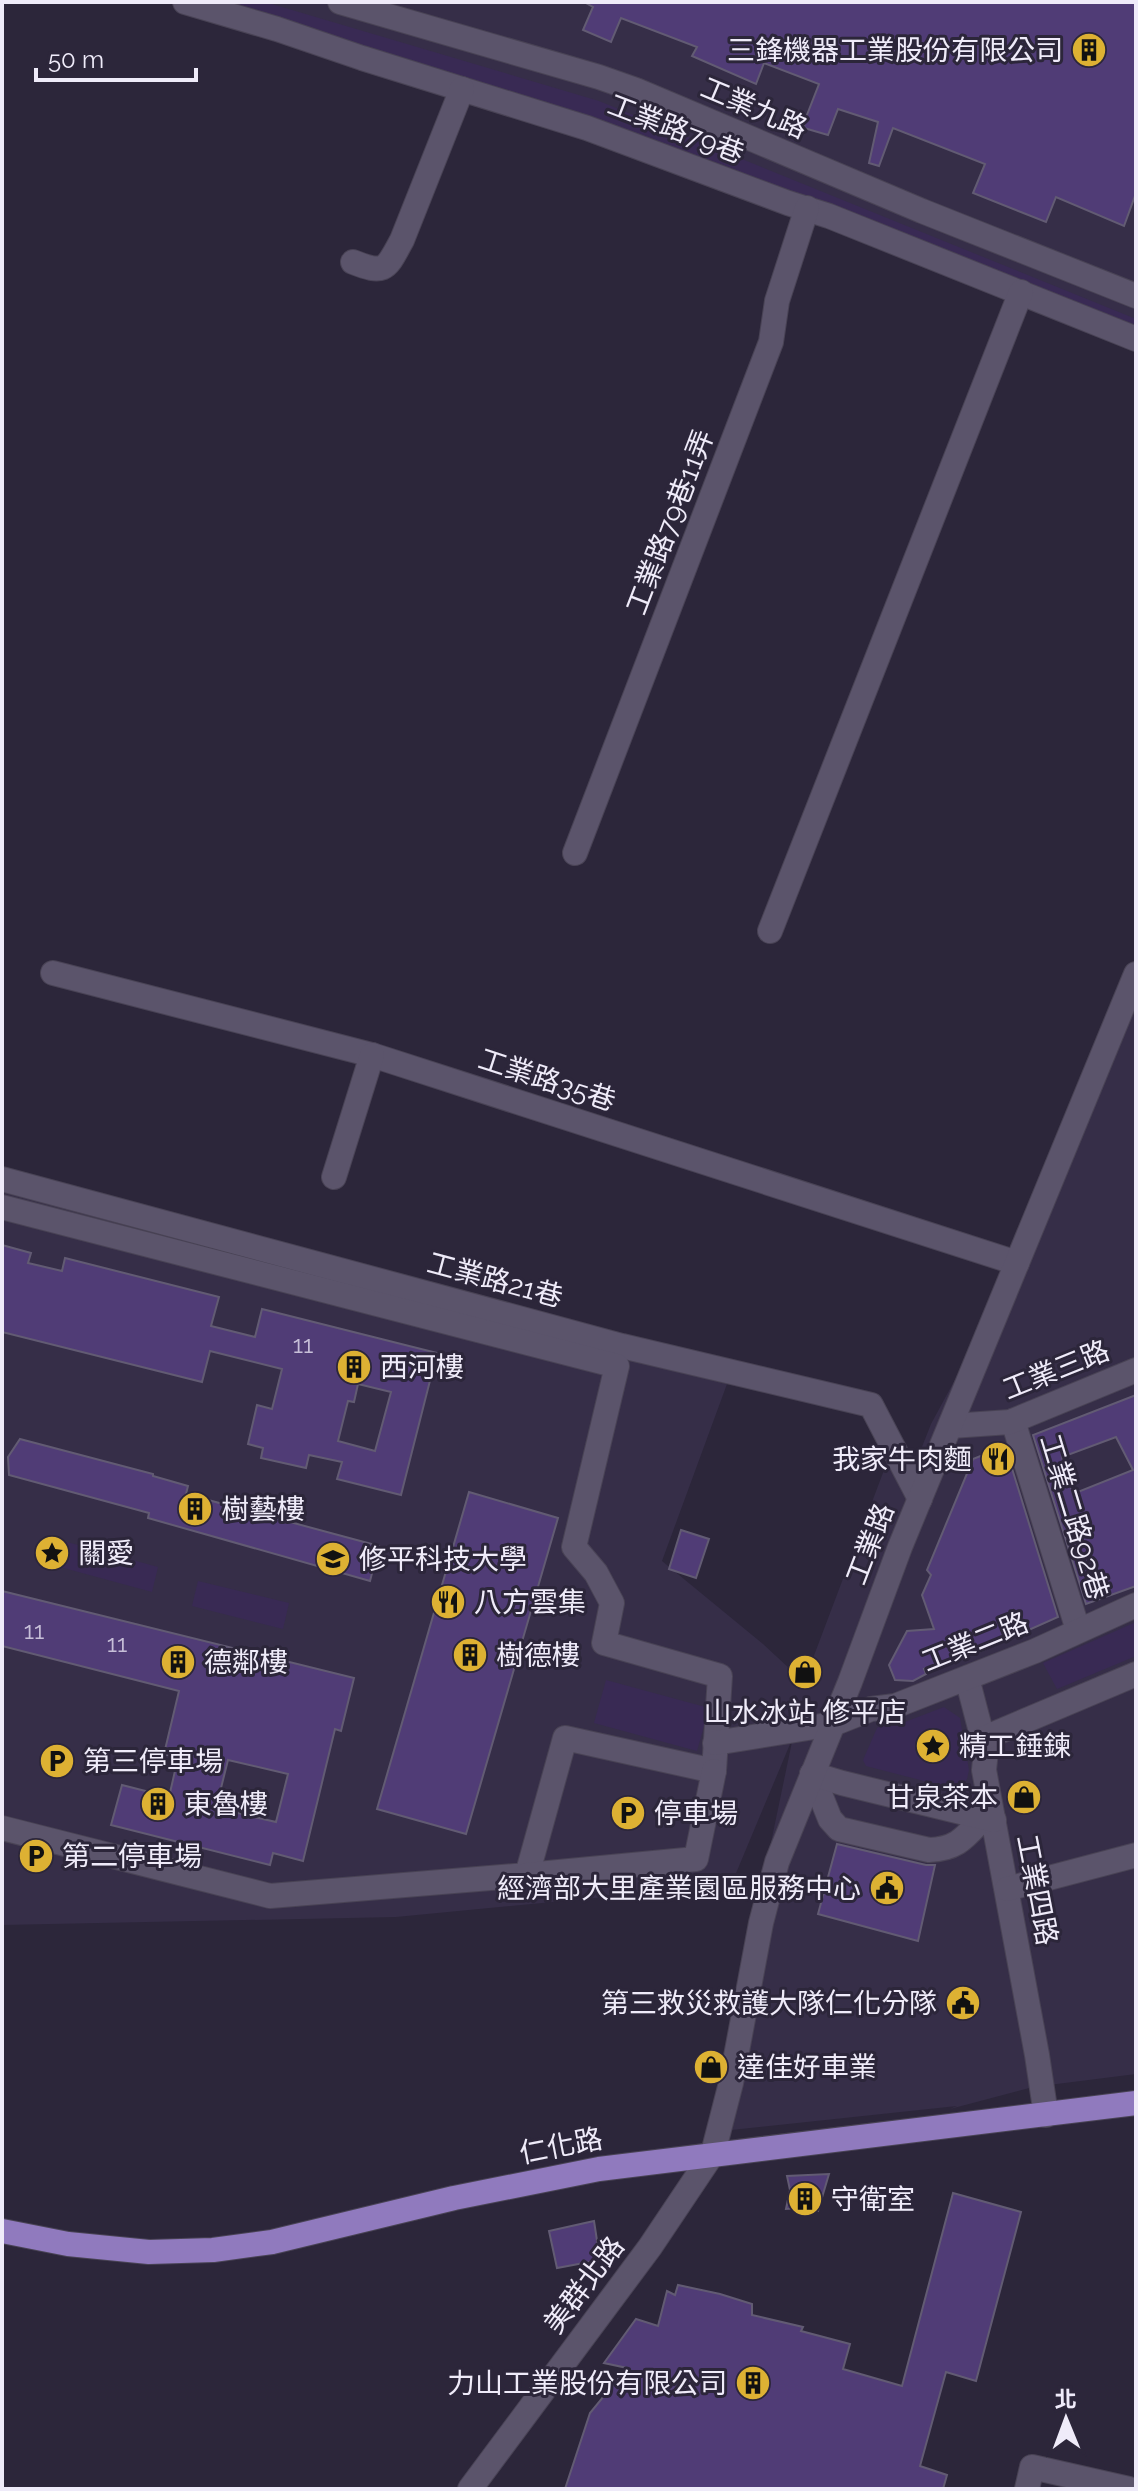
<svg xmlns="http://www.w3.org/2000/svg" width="1138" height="2491" viewBox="0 0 1138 2491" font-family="Raleway,'Noto Sans TC',sans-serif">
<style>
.built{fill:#362e48}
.green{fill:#392a54}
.building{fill:#503c76;stroke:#625b73;stroke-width:2;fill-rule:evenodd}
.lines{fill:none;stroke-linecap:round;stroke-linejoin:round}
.minor-casing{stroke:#494355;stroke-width:26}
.major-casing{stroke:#494355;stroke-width:26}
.minor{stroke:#5b546b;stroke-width:24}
.major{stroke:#907abe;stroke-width:24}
.labels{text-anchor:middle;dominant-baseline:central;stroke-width:6;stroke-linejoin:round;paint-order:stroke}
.number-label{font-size:24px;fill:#c7bfd8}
.poi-label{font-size:28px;fill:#efebf9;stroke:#2c263a;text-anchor:start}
.street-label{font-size:28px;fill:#efebf9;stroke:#2c263a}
</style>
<rect width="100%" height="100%" fill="#2c263a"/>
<!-- built -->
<g class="built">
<polygon points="221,2 1136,2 1136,333"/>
<polygon points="1136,969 1136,2074 1033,2087 950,2109 957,2106 722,2131 748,1953 793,1737 734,1878 605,1897 396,1917 2,1925 2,1192 727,1384 662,1561 763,1644 804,1682 892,1449 918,1457 931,1424 1018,1263"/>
</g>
<!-- green -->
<g class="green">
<polygon points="216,2 265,2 599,101 1136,319 1136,330"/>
<polygon points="67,1542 158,1567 152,1592 60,1567"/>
<polygon points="198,1581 289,1603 283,1629 192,1606"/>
<polygon points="1136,1622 1136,1656 1057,1689 1043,1663"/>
<polygon points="606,1680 709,1708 697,1751 594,1723"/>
<polygon points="944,1707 960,1718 969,1770 967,1779 959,1788 951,1788 866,1766 863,1760 877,1728 884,1724 897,1725"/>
</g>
<!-- building -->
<g class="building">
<polygon points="584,2 1136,2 1136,193 1124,226 1056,197 1046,222 973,193 985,164 893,128 879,166 869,163 878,122 838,109 828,135 804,128 805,120 819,84 764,63 756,84 692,56 697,47 621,18 611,42 583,30 593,7"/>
<path d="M2,1245L31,1253L28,1263L62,1271L65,1258L219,1297L211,1326L255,1337L262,1309L437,1353L401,1495L337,1479L342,1462L309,1455L306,1468L261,1458L263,1448L248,1444L257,1405L272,1409L282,1369L210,1351L202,1382L2,1332ZM358,1384L391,1392L375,1451L338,1441L348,1401L354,1402Z"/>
<path d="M1136,1395V1586L1086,1604L1033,1435ZM1116,1437L1133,1470L1073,1494L1062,1457Z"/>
<polygon points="20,1439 153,1474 153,1476 188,1486 186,1494 379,1546 370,1581 148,1518 149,1513 9,1475 8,1457"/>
<polygon points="1005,1446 1058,1617 979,1652 924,1669 926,1674 913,1681 895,1680 889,1665 907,1631 934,1629 922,1595 931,1575 927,1570 973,1459"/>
<polygon points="469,1492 558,1518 466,1834 377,1809"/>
<polygon points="681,1530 709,1539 696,1578 669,1569"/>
<path d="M2,1591L354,1678L341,1731L335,1729L303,1861L273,1853L270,1865L111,1825L122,1785L169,1797L178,1758L164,1754L179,1691L2,1646ZM228,1760L288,1774L276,1822L216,1808Z"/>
<polygon points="837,1844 926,1865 935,1865 918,1941 818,1914"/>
<polygon points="829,2174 818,2211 811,2210 804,2213 802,2208 786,2209 790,2190 787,2176"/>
<polygon points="953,2193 1021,2212 976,2381 946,2372 920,2466 947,2475 943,2489 565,2489 590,2413 627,2368 604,2363 636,2319 658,2326 667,2291 675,2295 678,2285 720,2294 752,2304 752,2315 803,2327 801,2331 850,2344 843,2369 902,2386"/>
<polygon points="594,2221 600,2260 557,2268 549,2231"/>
</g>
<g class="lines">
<!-- minor casing -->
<g class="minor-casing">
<g id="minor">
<polyline points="185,2 277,29 362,58 587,128 788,203 829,216 1136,339"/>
<polyline points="340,2 599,77 636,90 922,211 1136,296"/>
<path d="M353,262C386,275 386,269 402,240L462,89"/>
<polyline points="575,853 771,342 777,301 807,208"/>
<polyline points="770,931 1021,292"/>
<polyline points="53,973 372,1055 1017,1263"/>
<polyline points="334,1177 372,1055"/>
<polyline points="2,1179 622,1346 871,1405 920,1499"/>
<polyline points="2,1207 617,1366 574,1547 596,1573 612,1603 604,1643 720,1676 714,1771 565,1738 527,1875 270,1896 2,1828"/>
<polyline points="1013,1421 1078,1630"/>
<polyline points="951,1426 1010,1422 1136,1370"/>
<polyline points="967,1678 986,1751 984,1770 1037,2055 1046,2115"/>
<polyline points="982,1739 1136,1674"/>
<polyline points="715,1743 833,1724 871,1709 895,1706 1035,1651 1136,1605"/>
<path d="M812,1774L830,1819L839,1829L929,1850C958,1849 965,1837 984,1817"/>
<polyline points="812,1774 842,1783 994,1820"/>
<polyline points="527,1875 696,1859 714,1771"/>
<polyline points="1007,1889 1136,1855"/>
<polyline points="470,2489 650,2247 713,2153 731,2083 761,1923 777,1862 850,1682 900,1547 1136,974"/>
<polyline points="1027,2489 1032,2467 1129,2489"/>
</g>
</g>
<!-- major casing -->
<g class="major-casing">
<polyline id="major" points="2,2231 68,2244 149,2252 213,2250 272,2242 454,2198 599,2169 1136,2103"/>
</g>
<!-- minor -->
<use href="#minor" class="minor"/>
<!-- major -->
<use href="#major" class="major"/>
</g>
<!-- icons -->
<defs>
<g id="building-disc" transform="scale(1.8)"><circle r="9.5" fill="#ddb133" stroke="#2c263a"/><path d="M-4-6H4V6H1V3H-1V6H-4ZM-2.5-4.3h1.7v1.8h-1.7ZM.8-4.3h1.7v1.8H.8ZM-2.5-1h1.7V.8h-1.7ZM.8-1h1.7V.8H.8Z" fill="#111"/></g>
<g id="restaurant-disc" transform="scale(1.8)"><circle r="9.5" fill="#ddb133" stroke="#2c263a"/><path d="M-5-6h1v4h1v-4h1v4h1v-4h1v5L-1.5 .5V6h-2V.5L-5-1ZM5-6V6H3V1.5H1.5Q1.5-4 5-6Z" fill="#111"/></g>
<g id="sight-disc" transform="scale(1.8)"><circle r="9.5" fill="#ddb133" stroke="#2c263a"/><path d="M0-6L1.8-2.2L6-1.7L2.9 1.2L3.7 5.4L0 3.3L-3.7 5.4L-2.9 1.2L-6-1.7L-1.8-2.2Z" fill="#111"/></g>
<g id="university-disc" transform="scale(1.8)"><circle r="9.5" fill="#ddb133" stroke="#2c263a"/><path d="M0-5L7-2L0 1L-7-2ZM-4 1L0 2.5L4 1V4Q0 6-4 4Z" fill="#111"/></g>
<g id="shop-disc" transform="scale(1.8)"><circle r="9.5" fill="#ddb133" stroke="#2c263a"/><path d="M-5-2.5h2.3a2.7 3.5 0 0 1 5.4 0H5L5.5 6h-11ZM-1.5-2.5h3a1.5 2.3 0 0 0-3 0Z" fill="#111"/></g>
<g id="parking-disc" transform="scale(1.8)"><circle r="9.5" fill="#ddb133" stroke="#2c263a"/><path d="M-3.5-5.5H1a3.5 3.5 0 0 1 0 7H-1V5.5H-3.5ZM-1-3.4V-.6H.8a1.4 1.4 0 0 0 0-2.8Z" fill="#111"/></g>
<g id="civic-disc" transform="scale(1.8)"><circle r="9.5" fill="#ddb133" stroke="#2c263a"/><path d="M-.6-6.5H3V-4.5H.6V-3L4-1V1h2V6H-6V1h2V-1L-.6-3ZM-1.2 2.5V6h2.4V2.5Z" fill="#111"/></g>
</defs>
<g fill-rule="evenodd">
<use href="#building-disc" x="1089" y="50"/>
<use href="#building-disc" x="354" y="1367"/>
<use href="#restaurant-disc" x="998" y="1459"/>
<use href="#building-disc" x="195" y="1509"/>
<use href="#sight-disc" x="52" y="1553"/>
<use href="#university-disc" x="333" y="1559"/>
<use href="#restaurant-disc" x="448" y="1602"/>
<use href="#building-disc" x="470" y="1655"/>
<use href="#building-disc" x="178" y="1662"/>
<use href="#shop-disc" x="805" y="1672"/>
<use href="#sight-disc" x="933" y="1746"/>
<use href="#parking-disc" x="57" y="1761"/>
<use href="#shop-disc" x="1024" y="1797"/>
<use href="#building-disc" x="158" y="1804"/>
<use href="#parking-disc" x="628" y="1813"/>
<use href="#parking-disc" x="36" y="1856"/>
<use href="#civic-disc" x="887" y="1888"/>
<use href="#civic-disc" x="963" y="2003"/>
<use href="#shop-disc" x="711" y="2067"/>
<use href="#building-disc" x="805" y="2199"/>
<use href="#building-disc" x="753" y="2383"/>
</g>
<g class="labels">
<!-- number labels -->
<g class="number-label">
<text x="303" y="1344">11</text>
<text x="34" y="1630">11</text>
<text x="117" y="1643">11</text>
</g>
<!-- poi labels -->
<g class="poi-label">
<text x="1063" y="50" text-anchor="end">三鋒機器工業股份有限公司</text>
<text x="380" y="1367">西河樓</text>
<text x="972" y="1459" text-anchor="end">我家牛肉麵</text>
<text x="221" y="1509">樹藝樓</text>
<text x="78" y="1553">關愛</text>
<text x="359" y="1559">修平科技大學</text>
<text x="474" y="1602">八方雲集</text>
<text x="496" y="1655">樹德樓</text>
<text x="204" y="1662">德鄰樓</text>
<text x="805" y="1712" text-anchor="middle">山水冰站 修平店</text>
<text x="959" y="1746">精工錘鍊</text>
<text x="83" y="1761">第三停車場</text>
<text x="998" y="1797" text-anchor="end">甘泉茶本</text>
<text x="184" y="1804">東魯樓</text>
<text x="654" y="1813">停車場</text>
<text x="62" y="1856">第二停車場</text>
<text x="861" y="1888" text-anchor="end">經濟部大里產業園區服務中心</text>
<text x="937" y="2003" text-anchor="end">第三救災救護大隊仁化分隊</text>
<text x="737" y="2067">達佳好車業</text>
<text x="831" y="2199">守衛室</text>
<text x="727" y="2383" text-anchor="end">力山工業股份有限公司</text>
</g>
<!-- street labels -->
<g class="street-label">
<text transform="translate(754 108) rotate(23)">工業九路</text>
<text transform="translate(676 129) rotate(21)">工業路79巷</text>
<text transform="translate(670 522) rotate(-69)">工業路79巷11弄</text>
<text transform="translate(547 1080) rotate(18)">工業路35巷</text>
<text transform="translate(495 1280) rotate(15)">工業路21巷</text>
<text transform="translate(1056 1370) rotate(-22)">工業三路</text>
<text transform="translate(1074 1517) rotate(73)">工業二路92巷</text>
<text transform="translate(870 1544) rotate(-69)">工業路</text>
<text transform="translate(975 1642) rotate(-22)">工業二路</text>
<text transform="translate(1037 1890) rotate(79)">工業四路</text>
<text transform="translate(561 2146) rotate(-11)">仁化路</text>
<text transform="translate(584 2285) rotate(-53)">美群北路</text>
</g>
</g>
<!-- border -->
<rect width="1138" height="2491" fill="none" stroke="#efebf9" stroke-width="8"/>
<!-- north arrow -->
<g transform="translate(1066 2419) rotate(359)" stroke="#2c263a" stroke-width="6" paint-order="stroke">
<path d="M0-6L14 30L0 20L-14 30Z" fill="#efebf9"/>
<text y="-12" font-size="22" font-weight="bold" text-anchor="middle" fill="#efebf9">北</text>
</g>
<!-- scale -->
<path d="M36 68v12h160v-12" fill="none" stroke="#efebf9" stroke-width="4"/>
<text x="48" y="68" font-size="24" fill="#efebf9" stroke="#2c263a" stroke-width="6" paint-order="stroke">50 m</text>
</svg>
